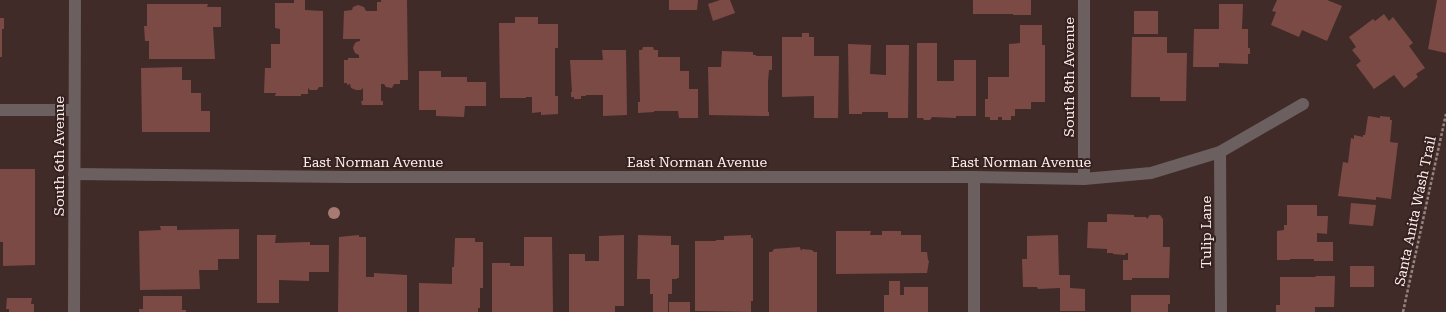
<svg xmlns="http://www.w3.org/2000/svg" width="1446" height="312" viewBox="0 0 1446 312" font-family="'Roboto Serif',serif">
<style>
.building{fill:#7c4a44}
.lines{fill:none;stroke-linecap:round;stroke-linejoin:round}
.path{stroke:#968481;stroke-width:2.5;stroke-dasharray:3 2;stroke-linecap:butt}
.minor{stroke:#6b605f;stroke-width:12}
.tree{fill:#a87a74}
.labels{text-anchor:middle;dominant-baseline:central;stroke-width:4;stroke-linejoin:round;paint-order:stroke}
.street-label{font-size:14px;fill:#fef0ee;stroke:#35211f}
</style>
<rect width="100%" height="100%" fill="#402b28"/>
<!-- building -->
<g class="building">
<polygon points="294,0 305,0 305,10 323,11 323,87 319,87 317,90 310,90 308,88 308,94 301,94 301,96 275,96 276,93 264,93 265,68 271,68 271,44 280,44 280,29 275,28 275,3 294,3"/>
<polygon points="381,0 407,0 408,80 400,80 400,84 394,84 392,88 386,87 384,84 381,84 381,101 383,101 383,105 362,105 361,101 363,101 363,88 361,90 356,90 351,88 350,84 347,85 347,83 344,83 344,60 348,60 348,58 359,58 359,55 355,53 353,48 354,45 356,42 360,41 360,39 343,39 344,11 352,10 353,7 358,5 364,7 366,11 377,11 377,2 381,2"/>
<polygon points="669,0 698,0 697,10 669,10"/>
<polygon points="720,0 730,0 735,13 713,21 708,4"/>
<polygon points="973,0 1031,0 1031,15 1013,15 1013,14 973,14"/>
<polygon points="1277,0 1327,0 1342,6 1327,41 1302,30 1299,37 1271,25 1276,12 1272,11"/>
<polygon points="1437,0 1446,0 1446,53 1428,49"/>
<polygon points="147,4 208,4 207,7 221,7 221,27 213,27 215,59 149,59 149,41 145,41 144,26 147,26"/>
<polygon points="1219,4 1243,4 1242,29 1248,29 1248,48 1250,48 1250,54 1248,54 1248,64 1219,63 1219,67 1193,67 1194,29 1219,29"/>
<rect x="1134" y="11" width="24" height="23"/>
<polygon points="1384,14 1389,21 1393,17 1413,43 1409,46 1425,68 1416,74 1418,77 1404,88 1394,75 1374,89 1356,65 1361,61 1352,50 1356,47 1349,37 1373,19 1375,21"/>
<polygon points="515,17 538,17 538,24 558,24 558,48 555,48 555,96 558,96 558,114 541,115 541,112 532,113 532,97 526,97 526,98 500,98 499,23 515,23"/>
<polygon points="0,18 4,18 4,29 2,29 2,57 0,57"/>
<polygon points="1020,25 1042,25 1042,45 1045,45 1045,102 1031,102 1031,109 1015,109 1015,116 1011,116 1011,120 1002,120 1002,117 998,117 998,120 990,120 990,117 985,117 985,99 988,99 988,77 1009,77 1009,44 1020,43"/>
<polygon points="802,33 809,33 809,37 814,37 814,56 839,56 838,118 814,118 814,96 782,97 782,37 802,37"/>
<polygon points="1132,37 1167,37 1167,53 1187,53 1186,101 1160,101 1160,97 1131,97"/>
<polygon points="917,43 937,43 937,81 954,81 954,60 976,60 976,116 956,116 956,118 932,117 930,120 924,120 923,118 917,118"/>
<polygon points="848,44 871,45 870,74 886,75 886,45 909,45 908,118 888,118 888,112 862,112 862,114 849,114"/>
<polygon points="643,47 653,47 654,50 658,50 658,57 680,57 680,71 689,71 689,89 698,89 698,118 679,118 678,111 654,111 654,112 638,113 638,102 640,102 639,50 642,50"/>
<polygon points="602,50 626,50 627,115 603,116 603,95 586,95 586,96 581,96 581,99 574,99 574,97 571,97 571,92 572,92 570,60 603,60"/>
<polygon points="722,51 753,52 753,55 756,55 756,56 772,56 772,70 769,70 768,82 768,112 769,112 769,116 709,115 708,67 721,67"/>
<polygon points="182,67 182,80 191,80 191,93 201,93 201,111 210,111 210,132 142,132 141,68"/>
<polygon points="419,71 441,71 441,77 467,77 467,82 486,82 486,106 465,106 464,117 436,116 436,110 419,110"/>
<polygon points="1368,116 1380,118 1380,116 1390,117 1390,120 1392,120 1390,142 1398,143 1391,199 1376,197 1376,200 1338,196 1343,162 1348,163 1351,138 1354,139 1354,135 1363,137 1363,135 1365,135"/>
<polygon points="0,169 35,169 35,265 3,266 3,242 0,242"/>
<polygon points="1351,203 1376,205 1373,226 1349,224"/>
<polygon points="1287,205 1317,205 1317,216 1328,216 1327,234 1317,233 1317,242 1333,242 1333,261 1314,261 1314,259 1290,259 1290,260 1277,260 1277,231 1284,230 1284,225 1287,225"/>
<polygon points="1107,214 1134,215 1134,217 1146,217 1147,219 1150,215 1160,215 1163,219 1163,247 1170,247 1169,278 1132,278 1132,280 1123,280 1123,260 1128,260 1128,253 1126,253 1125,255 1113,254 1113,253 1107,253 1107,249 1087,248 1088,222 1107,222"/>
<polygon points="160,226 177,226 177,230 239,229 239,259 218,259 218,270 199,270 200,289 140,290 139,231 161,230"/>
<polygon points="836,231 871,231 870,235 882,235 882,231 901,231 901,235 921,235 921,252 927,252 928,260 929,261 927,273 836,274"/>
<polygon points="257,235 276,235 275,243 310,242 310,245 329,245 329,272 309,272 309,281 279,280 279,303 257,303"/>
<polygon points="359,235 359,237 366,237 366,277 374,277 374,273 407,275 407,312 338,312 339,237"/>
<polygon points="624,235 624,306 615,306 615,312 569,312 569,254 585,254 585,261 599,261 599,236"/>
<polygon points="638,235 671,236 671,245 679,245 679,278 677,278 677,279 672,279 672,294 668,294 668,312 653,312 653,294 650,294 650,279 637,279"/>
<polygon points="751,235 751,238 753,238 753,301 751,301 751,312 695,311 695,241 716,241 716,240 724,240 724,236"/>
<polygon points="1058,235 1059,275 1070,275 1070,288 1085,289 1085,311 1060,311 1060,288 1038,289 1037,287 1023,287 1022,259 1027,259 1027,236"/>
<polygon points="524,237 552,237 553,312 492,312 492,263 510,263 510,266 524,266"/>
<polygon points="455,238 475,238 475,242 483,242 483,288 480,288 480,308 478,308 478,312 419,312 419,283 452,284 452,267 454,267"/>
<polygon points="800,247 801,251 802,249 812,250 814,252 817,252 817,312 769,312 769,252 772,252 774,249"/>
<rect x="1350" y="266" width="24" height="21"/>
<polygon points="1316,276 1335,276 1334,307 1315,307 1315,312 1276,312 1276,305 1280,305 1280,277 1315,277"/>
<polygon points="889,281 900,281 900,295 904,295 904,287 928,287 928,312 884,312 884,295 889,295"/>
<polygon points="1131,295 1170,295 1170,304 1168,304 1168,312 1131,312"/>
<polygon points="143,296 182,296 182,310 186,310 186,312 139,312 139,309 143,309"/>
<polygon points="7,298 32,298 31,304 34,304 34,312 9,312 9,309 6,309"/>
<rect x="669" y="302" width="21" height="10"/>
</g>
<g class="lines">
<!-- path -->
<polyline class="path" points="1403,312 1446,114"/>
<!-- minor -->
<g class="minor">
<polyline points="0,110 74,110"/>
<polyline points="1220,152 1221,312"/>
<polyline points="74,174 346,177 974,177 1084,179 1151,173 1220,152 1303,104"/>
<polyline points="974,177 974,312"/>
<polyline points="1084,179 1084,0"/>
<polyline points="74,312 75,0"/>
</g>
</g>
<!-- trees -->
<circle class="tree" cx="334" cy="213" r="6"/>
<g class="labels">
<!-- street labels -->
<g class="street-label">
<text transform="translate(1069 77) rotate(-90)">South 8th Avenue</text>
<text transform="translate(59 156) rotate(-90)">South 6th Avenue</text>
<text x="373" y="162">East Norman Avenue</text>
<text x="697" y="162">East Norman Avenue</text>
<text x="1021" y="162">East Norman Avenue</text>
<text transform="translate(1415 211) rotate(-78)">Santa Anita Wash Trail</text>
<text transform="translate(1206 232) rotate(-90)">Tulip Lane</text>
</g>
</g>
</svg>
